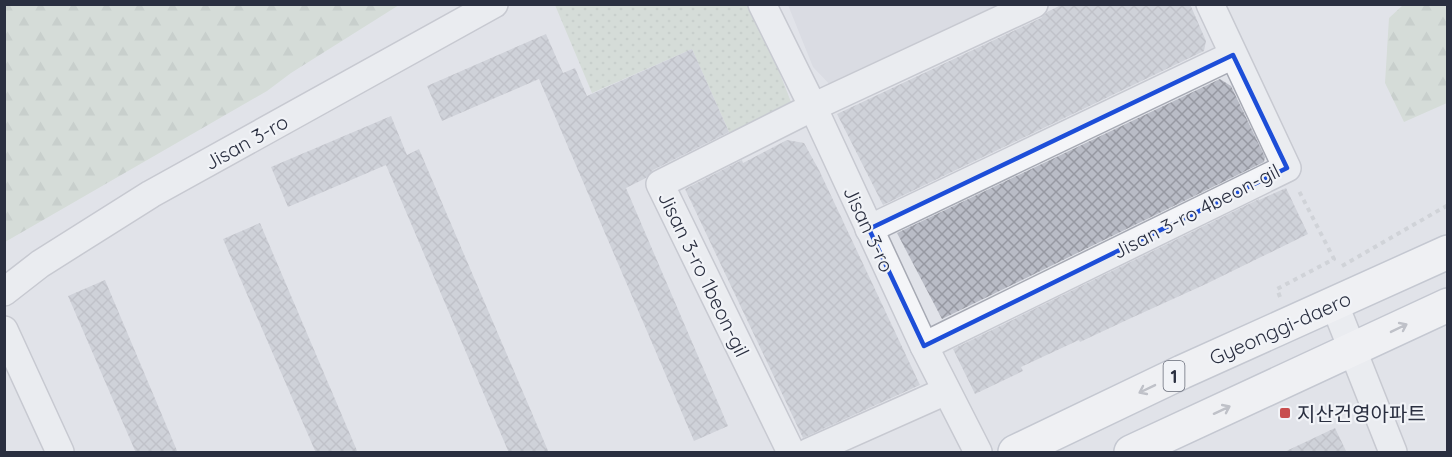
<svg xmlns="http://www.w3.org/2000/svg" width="1452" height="457" viewBox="0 0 1452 457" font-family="Quicksand,'Noto Sans KR',sans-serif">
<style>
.built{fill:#d0d2db}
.forest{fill:url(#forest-firs)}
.park{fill:url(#park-dots)}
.building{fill:url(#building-cross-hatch)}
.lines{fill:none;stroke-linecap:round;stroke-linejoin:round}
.minor-casing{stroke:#a6a9b3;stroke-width:30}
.major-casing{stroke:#a1a6b4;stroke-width:36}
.path{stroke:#bbbec4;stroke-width:4;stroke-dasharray:4.5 4.5;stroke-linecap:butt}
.minor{stroke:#f4f5f8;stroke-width:27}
.major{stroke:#fff;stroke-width:33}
.oneway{stroke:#9497a0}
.marked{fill:none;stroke:#1d4ed8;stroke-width:4.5;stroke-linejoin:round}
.poi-dot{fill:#c84d4e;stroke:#f1f3f7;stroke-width:2}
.labels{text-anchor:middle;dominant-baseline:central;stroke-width:4.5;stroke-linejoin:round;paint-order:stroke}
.shield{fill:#f1f3f7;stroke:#666a77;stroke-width:1.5}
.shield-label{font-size:18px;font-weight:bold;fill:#2a2f40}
.street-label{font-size:20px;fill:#2a2f40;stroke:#f1f3f7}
.poi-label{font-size:20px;fill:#2a2f40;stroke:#f1f3f7;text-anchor:start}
</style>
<defs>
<pattern id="forest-firs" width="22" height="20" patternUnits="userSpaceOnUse" patternTransform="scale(1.5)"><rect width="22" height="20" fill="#c5d3c3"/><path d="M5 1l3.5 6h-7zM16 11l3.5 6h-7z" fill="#a9b5a9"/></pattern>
<pattern id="park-dots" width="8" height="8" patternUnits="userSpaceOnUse" patternTransform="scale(1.5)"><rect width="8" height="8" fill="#c5d3c3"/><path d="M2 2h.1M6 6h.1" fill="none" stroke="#a9b5a9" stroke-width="1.8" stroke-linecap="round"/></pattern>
<pattern id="building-cross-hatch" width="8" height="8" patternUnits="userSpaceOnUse" patternTransform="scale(1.5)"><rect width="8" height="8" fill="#b9bcc6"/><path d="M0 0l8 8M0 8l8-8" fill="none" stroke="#9799a2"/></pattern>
</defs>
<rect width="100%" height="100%" fill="#e1e3e9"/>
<!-- built -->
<polygon class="built" points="788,5 1017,5 836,91 813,67"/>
<!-- forest -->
<g class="forest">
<polygon points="5,4 399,4 399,5 291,73 267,91 5,242"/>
<polygon points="1403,5 1448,5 1447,103 1404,122 1385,83 1389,18"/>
</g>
<!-- park -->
<polygon class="park" points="555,5 753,5 793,107 730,134 692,49 592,93"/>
<!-- building -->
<g class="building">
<polygon points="1063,4 1190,4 1206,41 1204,51 883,205 837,114 1041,18 1047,12"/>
<polygon points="546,34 563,73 575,68 587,96 692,49 729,132 653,170 646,178 626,188 728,426 694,441 539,79 442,121 427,86"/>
<polygon points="1220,79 1231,86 1265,157 1264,162 942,319 897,233"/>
<polygon points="391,116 407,155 419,149 549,453 509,453 386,165 288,207 271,167"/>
<polygon points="787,140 804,143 819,170 920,385 803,438 685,189 742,160 743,163"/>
<polygon points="1286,188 1308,234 1206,284 1129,319 1080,342 1079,340 1021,367 1023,371 975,394 953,349 1259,199 1259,200"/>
<polygon points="260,223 358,453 316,453 223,239"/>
<polygon points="105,280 178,453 136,453 68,296"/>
<polygon points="1335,428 1347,453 1282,453"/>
</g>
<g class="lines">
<!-- minor casing -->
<g class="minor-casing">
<g id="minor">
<polyline points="762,4 813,107 924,346 978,452"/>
<polyline points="869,229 1233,55"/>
<polyline points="4,292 40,264 151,194 494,4"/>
<polyline points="1334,303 1393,452"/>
<polyline points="4,330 60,452"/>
<polyline points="924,346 1287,168 1210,4"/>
<polyline points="791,452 660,184 813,107 1034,4"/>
<polyline points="809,452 946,391"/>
</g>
</g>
<!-- major casing -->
<g class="major-casing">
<g id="major">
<polyline points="1015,452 1182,372 1448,252"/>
<polyline points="1131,452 1448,305"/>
</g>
</g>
<!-- path -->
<g class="path">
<polyline points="1342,266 1448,205"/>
<polyline points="1280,297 1277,289 1334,259 1298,189"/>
</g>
<!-- minor -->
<use href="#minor" class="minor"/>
<!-- major -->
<use href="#major" class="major"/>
</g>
<!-- one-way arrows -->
<defs><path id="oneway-shaft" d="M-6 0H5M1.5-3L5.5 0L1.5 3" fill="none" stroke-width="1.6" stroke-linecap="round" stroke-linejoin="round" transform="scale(1.5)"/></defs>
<g class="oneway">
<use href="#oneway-shaft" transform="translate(1399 328) rotate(-26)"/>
<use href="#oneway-shaft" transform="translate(1147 389) rotate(154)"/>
<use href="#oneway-shaft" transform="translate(1222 410) rotate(-25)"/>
</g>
<!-- marked area -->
<path d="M0 0H1452V457H0ZM1233,55L1287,168L924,346L869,229Z" fill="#e1e3e9" fill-opacity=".55" fill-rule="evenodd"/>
<path class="marked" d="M1233,55L1287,168L924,346L869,229Z"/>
<!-- markers -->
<rect class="poi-dot" x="1279" y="407" width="12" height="12" rx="3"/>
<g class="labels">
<!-- shield labels -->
<rect class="shield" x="1163.5" y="361" width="21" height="30" rx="4.5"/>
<g class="shield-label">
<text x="1174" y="376">1</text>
</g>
<!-- street labels -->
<g class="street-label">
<text transform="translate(246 142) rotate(-29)">Jisan 3-ro</text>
<text transform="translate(1196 211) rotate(-27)">Jisan 3-ro 4beon-gil</text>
<text transform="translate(869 229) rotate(65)">Jisan 3-ro</text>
<text transform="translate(704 274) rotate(64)">Jisan 3-ro 1beon-gil</text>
<text transform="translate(1280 328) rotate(-24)">Gyeonggi-daero</text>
</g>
<!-- poi labels -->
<g class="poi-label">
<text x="1297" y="413">지산건영아파트</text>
</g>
</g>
<!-- border -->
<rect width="1452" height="457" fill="none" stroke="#2a2f40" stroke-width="12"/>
</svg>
